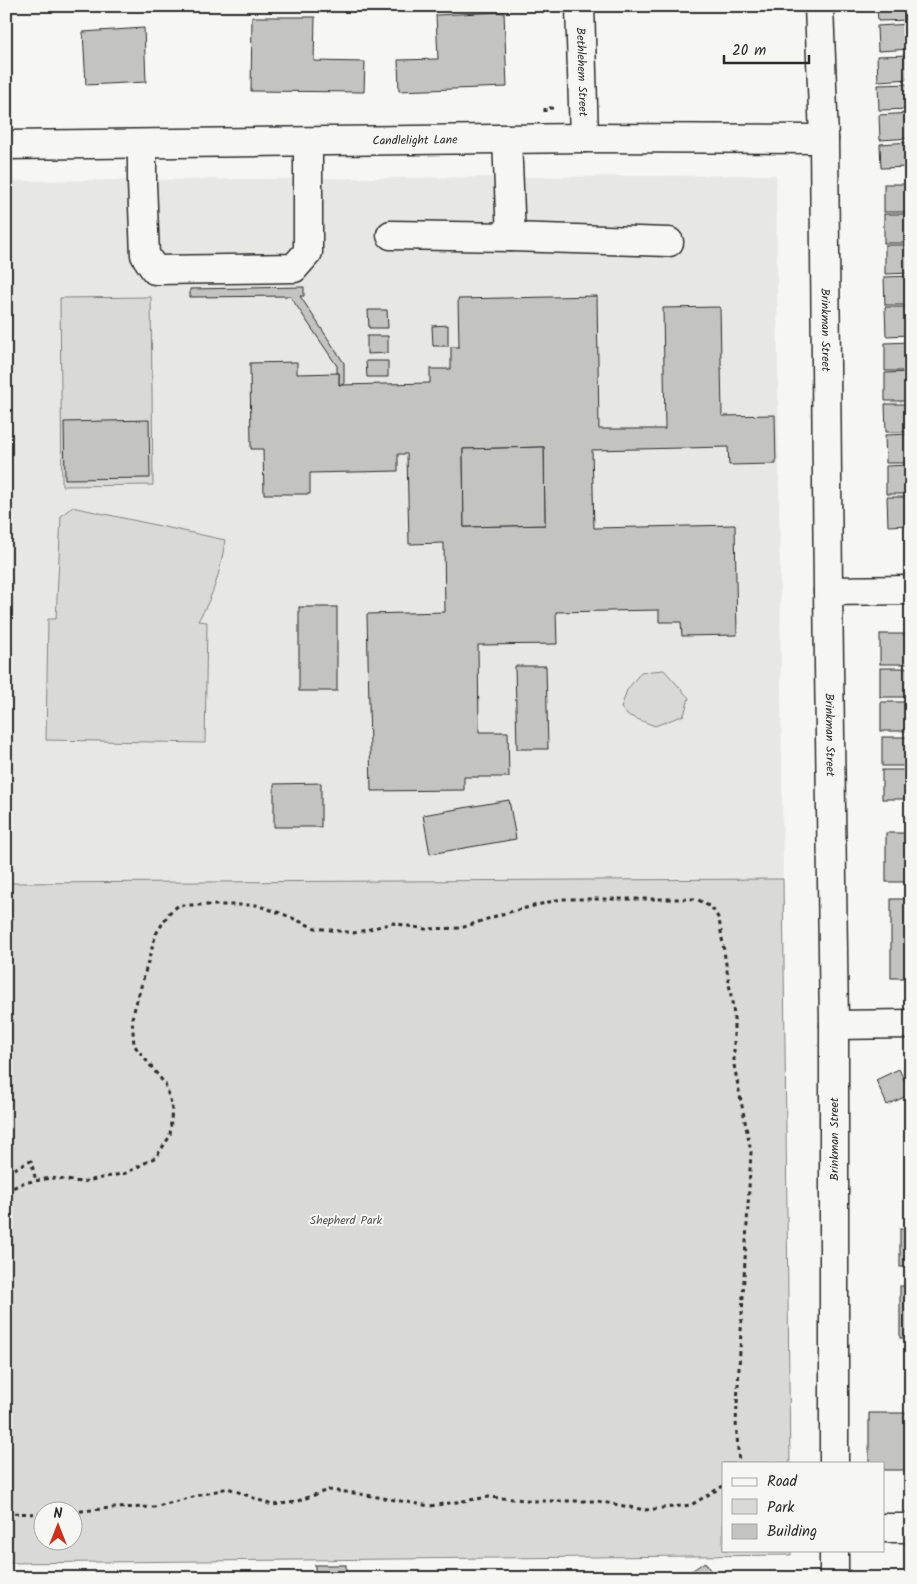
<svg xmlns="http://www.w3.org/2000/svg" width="917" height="1584" viewBox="0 0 917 1584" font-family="Kalam,sans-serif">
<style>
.built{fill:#e7e7e3}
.green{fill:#d9d9d5;stroke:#828280;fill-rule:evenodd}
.building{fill:#c3c3c0;stroke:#2b2b2b;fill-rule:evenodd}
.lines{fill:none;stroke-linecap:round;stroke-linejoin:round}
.minor-casing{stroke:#2b2b2b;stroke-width:31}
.path{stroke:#2b2b2b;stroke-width:3;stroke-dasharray:4 4;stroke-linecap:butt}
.minor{stroke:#f6f6f2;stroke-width:28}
.labels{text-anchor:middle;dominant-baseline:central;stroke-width:4;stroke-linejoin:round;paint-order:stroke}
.street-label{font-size:12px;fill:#2b2b2b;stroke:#f6f6f2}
.park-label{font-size:12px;fill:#565656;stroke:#f6f6f2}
</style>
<rect width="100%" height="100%" fill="#f6f6f2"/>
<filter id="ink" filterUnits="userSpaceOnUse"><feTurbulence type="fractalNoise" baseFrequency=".02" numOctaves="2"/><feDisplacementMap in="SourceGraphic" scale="10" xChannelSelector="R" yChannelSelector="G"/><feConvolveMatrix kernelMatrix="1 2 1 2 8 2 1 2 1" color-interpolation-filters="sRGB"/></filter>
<g filter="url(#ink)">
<!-- built -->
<polygon class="built" points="776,175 783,879 9,883 6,181"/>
<!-- green -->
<g class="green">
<polygon points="151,297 153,485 62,486 60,298"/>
<path d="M72,507L225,540C221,570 214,595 198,621L207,622L205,743L46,740L48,619H56L61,516Z"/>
<polygon points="664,670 689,698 684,715 655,726 627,715 621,708 627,690 641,672"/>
<path d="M783,879L790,1463H723V1550H791V1555L6,1563V975L8,966L9,883ZM42,1512H72V1542H42Z"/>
</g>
<!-- building -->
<g class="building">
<polygon points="877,6 911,6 911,20 878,21"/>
<polygon points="504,12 507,87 399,91 398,60 438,59 436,15"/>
<polygon points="252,17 315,17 314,61 365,62 364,92 251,91"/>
<polygon points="911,24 911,49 878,51 877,26"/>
<polygon points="144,28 146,82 86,85 83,32"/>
<polygon points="911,55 911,79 878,81 877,56"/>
<polygon points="911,84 911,109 879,110 878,85"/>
<polygon points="911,113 911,138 880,140 879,115"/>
<polygon points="911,142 911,167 881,168 880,144"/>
<rect x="884" y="184" width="27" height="28"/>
<rect x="884" y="214" width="27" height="29"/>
<polygon points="885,245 911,245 911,273 885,274"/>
<polygon points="911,276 911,305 885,305 884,277"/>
<polygon points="304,287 304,296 300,296 344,363 344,384 339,385 339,373 337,373 337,366 290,296 190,297 190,289"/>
<path d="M597,296L599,429H665L663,308L720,307L722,416L775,415L776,464L729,465L728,447L592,450L594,528L735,525L737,635L682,636L681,622H659V610L556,612L557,644L478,645L479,732H508L509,777H464V790L371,791L367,614L445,612L444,543L409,544L407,454H398V471L310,473V494H264L263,449H251L250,363L297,362V374L339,373V385L430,383V369H451V347H459L458,299ZM544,447L545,525L464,527L463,449Z"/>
<polygon points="885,307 911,307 911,335 886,336"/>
<polygon points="368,310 387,310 388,328 369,328"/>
<polygon points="448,325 448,346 433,346 432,326"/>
<polygon points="367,336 388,336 388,353 367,354"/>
<polygon points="911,342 911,371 885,371 885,343"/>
<polygon points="366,361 388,361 388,377 367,377"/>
<polygon points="911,372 911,401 885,401 885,373"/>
<polygon points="885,404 911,404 911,432 886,432"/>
<polygon points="149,420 150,478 65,479 64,422"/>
<polygon points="911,434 911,463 886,463 885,435"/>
<polygon points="544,447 545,525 464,527 463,449"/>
<polygon points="911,465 911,494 886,494 886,466"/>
<polygon points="887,497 911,497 911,525 888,526"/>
<rect x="299" y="607" width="38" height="84"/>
<rect x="880" y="634" width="31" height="30"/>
<polygon points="515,666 546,666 548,749 517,749"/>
<rect x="880" y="668" width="31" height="29"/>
<rect x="881" y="702" width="30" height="29"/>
<rect x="882" y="737" width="29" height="29"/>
<rect x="882" y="770" width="29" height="29"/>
<polygon points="321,783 321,827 274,827 274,784"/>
<polygon points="509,800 516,839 430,854 423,815"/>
<rect x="886" y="833" width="25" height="49"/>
<rect x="891" y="899" width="20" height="79"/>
<polygon points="899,1069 911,1094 887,1105 876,1080"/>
<rect x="900" y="1229" width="11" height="38"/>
<rect x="900" y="1286" width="11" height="52"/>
<rect x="907" y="1353" width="4" height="46"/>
<polygon points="869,1413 911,1413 911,1470 883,1470 883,1463 869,1463"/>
<polygon points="705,1562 715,1578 681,1578"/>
<rect x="315" y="1565" width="31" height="13"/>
<rect x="94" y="1573" width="31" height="5"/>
</g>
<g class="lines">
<!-- minor casing -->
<g class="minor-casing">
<g id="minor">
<path id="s1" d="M580,6L584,138"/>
<path id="s2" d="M819,6L824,139L828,591L834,1025V1463"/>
<polyline points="507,139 511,237 669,242"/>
<polyline points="142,144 142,183 145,255 155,270 294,268 308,252 308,142"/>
<path id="s3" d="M6,145L584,138L824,139"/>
<polyline points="391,235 511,237"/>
<polyline points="828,591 911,590"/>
<polyline points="834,1025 911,1024"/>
<polyline points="883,1528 911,1528"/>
<polyline points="834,1550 834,1578"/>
</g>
</g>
<!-- path -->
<g class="path">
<polyline points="545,112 545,108 554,108"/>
<polyline points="6,1169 14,1169 31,1161 36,1181"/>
<polyline points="6,1191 23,1183 51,1178 82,1182 126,1173 156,1157 170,1136 172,1106 165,1084 134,1045 132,1018 156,934 169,913 179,905 256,905 283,914 315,928 354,933 393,923 425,929 461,928 502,914 561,899 697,899 712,908 719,919 734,1015 734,1065 751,1152 736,1422 739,1463"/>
<polyline points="72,1512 111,1508 154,1507 228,1488 272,1505 295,1502 328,1490 354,1493 430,1506 489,1497 538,1501 597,1501 645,1510 691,1505 723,1486"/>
<polyline points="6,1513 42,1514"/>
</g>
<!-- minor -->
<use href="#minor" class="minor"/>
</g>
</g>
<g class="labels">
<!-- street labels -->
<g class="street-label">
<text stroke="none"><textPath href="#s1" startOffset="66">Bethlehem Street</textPath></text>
<text stroke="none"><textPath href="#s3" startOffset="409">Candlelight Lane</textPath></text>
<text stroke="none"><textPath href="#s2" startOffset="324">Brinkman Street</textPath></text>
<text stroke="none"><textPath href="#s2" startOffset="729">Brinkman Street</textPath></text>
<text transform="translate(834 1139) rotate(-90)">Brinkman Street</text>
</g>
<!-- park labels -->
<g class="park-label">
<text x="346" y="1220">Shepherd Park</text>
</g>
</g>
<!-- margin -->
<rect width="917" height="1584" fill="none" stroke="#f6f6f2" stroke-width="25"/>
<rect x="12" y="12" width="892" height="1559" fill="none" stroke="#2b2b2b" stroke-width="2" filter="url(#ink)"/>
<!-- legend -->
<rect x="722" y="1462" width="162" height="90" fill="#f6f6f2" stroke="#a5a5a2"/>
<rect x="732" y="1478" width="25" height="8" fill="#f6f6f2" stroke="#a5a5a2"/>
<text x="767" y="1486" font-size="15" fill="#2b2b2b">Road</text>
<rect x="732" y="1499" width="25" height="15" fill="#d9d9d5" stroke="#a5a5a2"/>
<text x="767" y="1512" font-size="15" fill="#2b2b2b">Park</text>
<rect x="732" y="1524" width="25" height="15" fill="#c3c3c0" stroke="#a5a5a2"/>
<text x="767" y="1536" font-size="15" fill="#2b2b2b">Building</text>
<!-- north arrow -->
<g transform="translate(58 1526)"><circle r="24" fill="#f6f6f2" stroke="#a5a5a2"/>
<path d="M0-4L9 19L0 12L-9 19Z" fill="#c8321e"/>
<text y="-8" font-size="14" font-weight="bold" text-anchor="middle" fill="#2b2b2b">N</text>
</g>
<!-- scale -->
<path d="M724 55v8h85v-8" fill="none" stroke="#2b2b2b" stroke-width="2.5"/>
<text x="732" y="55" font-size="15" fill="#2b2b2b" stroke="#f6f6f2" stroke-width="4" paint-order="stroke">20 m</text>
</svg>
